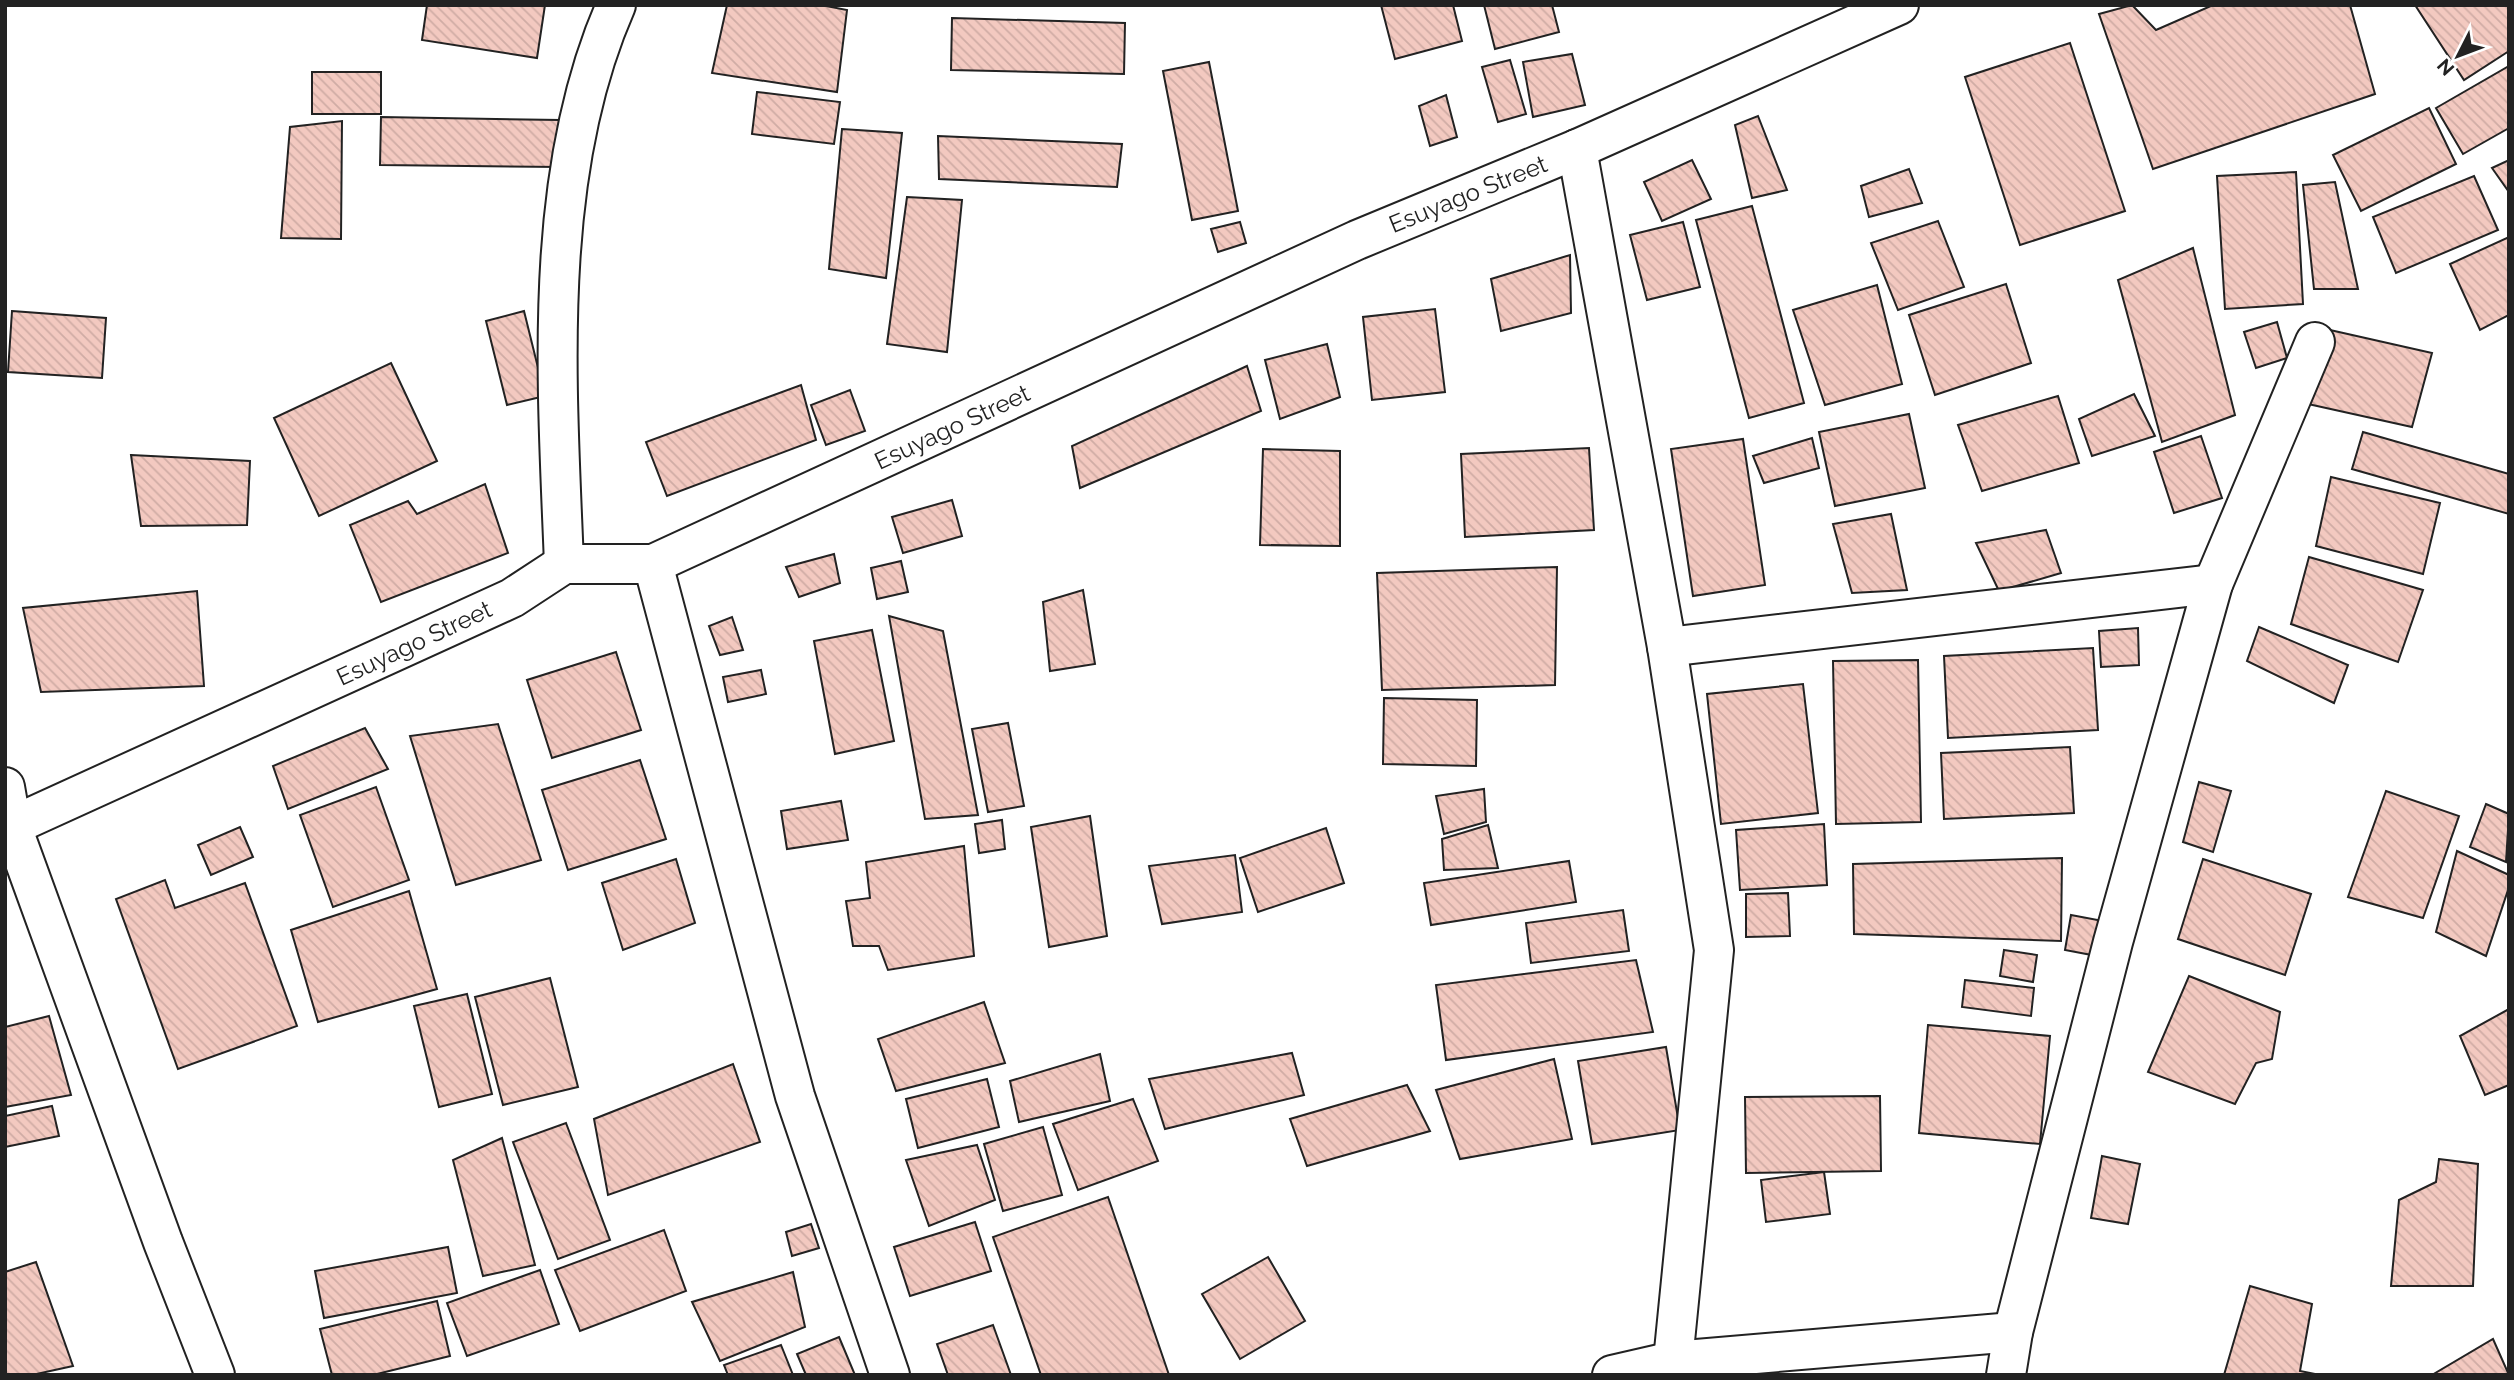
<svg xmlns="http://www.w3.org/2000/svg" width="2514" height="1380" viewBox="0 0 2514 1380" font-family="Raleway,sans-serif">
<style>
.building{fill:url(#building-back-hatch);stroke:#222;stroke-width:2}
.lines{fill:none;stroke-linecap:round;stroke-linejoin:round}
.street-casing{stroke:#222;stroke-width:42}
.street{stroke:#fff;stroke-width:38}
.labels{text-anchor:middle;dominant-baseline:central;stroke-width:5;stroke-linejoin:round;paint-order:stroke}
.street-label{font-size:24px;fill:#222;stroke:#fff}
</style>
<defs>
<pattern id="building-back-hatch" width="6" height="6" patternUnits="userSpaceOnUse" patternTransform="scale(1.75)"><rect width="6" height="6" fill="#f3c9c0"/><path d="M-1 5l2 2M0 0l6 6M5-1l2 2" fill="none" stroke="#d0aca5"/></pattern>
</defs>
<rect width="100%" height="100%" fill="#fff"/>
<!-- building -->
<g class="building">
<polygon points="427,5 545,5 537,58 422,40"/>
<polygon points="727,5 821,5 847,10 837,92 712,73"/>
<polygon points="1381,5 1453,5 1462,41 1395,59"/>
<polygon points="1484,5 1552,5 1559,32 1495,49"/>
<polygon points="2132,5 2156,30 2213,5 2350,5 2375,94 2153,169 2099,14"/>
<polygon points="2415,5 2509,5 2509,51 2464,80"/>
<polygon points="952,18 1125,23 1124,74 951,70"/>
<polygon points="2070,43 2125,211 2020,245 1965,77"/>
<polygon points="1572,54 1585,105 1533,117 1523,62"/>
<polygon points="1510,60 1526,114 1498,122 1482,67"/>
<polygon points="1209,62 1238,211 1192,220 1163,71"/>
<polygon points="2509,66 2509,128 2463,154 2436,108"/>
<rect x="312" y="72" width="69" height="42"/>
<polygon points="757,92 840,102 834,144 752,134"/>
<polygon points="1446,95 1457,137 1430,146 1419,106"/>
<polygon points="2429,108 2456,164 2361,211 2333,155"/>
<polygon points="1758,116 1787,190 1752,198 1735,125"/>
<polygon points="381,117 560,120 560,167 380,165"/>
<polygon points="342,121 341,239 281,238 290,127"/>
<polygon points="842,129 902,133 886,278 829,269"/>
<polygon points="938,136 1122,144 1117,187 939,179"/>
<polygon points="1692,160 1711,199 1662,221 1644,182"/>
<polygon points="2509,160 2509,192 2492,168"/>
<polygon points="1909,169 1922,203 1869,217 1861,186"/>
<polygon points="2296,172 2303,304 2225,309 2217,176"/>
<polygon points="2474,176 2498,230 2396,273 2373,217"/>
<polygon points="2335,182 2358,289 2314,289 2303,185"/>
<polygon points="907,197 962,200 947,352 887,344"/>
<polygon points="1752,206 1804,403 1749,418 1696,220"/>
<polygon points="1938,221 1964,287 1898,310 1871,243"/>
<polygon points="1240,222 1246,243 1218,252 1211,229"/>
<polygon points="1683,222 1700,287 1647,300 1630,235"/>
<polygon points="2509,237 2509,315 2480,330 2450,264"/>
<polygon points="2193,248 2235,415 2162,442 2118,280"/>
<polygon points="1570,255 1571,313 1501,331 1491,279"/>
<polygon points="2006,284 2031,363 1935,395 1909,315"/>
<polygon points="1877,285 1902,384 1825,405 1793,310"/>
<polygon points="1435,309 1445,392 1372,400 1363,317"/>
<polygon points="12,311 106,318 102,378 8,372"/>
<polygon points="524,311 545,396 507,405 486,321"/>
<polygon points="2277,322 2287,358 2256,368 2244,332"/>
<polygon points="2330,330 2432,353 2412,427 2308,404"/>
<polygon points="1327,344 1340,397 1280,419 1265,360"/>
<polygon points="391,363 437,461 319,516 274,418"/>
<polygon points="1247,366 1261,411 1080,488 1072,446"/>
<polygon points="801,385 816,440 667,496 646,442"/>
<polygon points="850,390 865,431 826,445 811,405"/>
<polygon points="2134,394 2155,436 2092,456 2079,419"/>
<polygon points="2058,396 2079,463 1982,491 1958,425"/>
<polygon points="1909,414 1925,488 1835,506 1819,432"/>
<polygon points="2363,432 2509,474 2509,514 2352,469"/>
<polygon points="2201,436 2222,498 2174,513 2154,452"/>
<polygon points="1812,438 1819,468 1764,483 1753,456"/>
<polygon points="1743,439 1765,585 1693,596 1671,449"/>
<polygon points="1589,448 1594,530 1465,537 1461,454"/>
<polygon points="1263,449 1340,451 1340,546 1260,545"/>
<polygon points="131,455 250,461 247,525 141,526"/>
<polygon points="2331,477 2440,503 2423,574 2316,546"/>
<polygon points="485,484 508,553 381,602 350,525 408,501 417,514"/>
<polygon points="952,500 962,536 903,553 892,517"/>
<polygon points="1891,514 1907,590 1852,593 1833,524"/>
<polygon points="2046,530 2061,573 1999,591 1976,543"/>
<polygon points="834,554 840,583 799,597 786,567"/>
<polygon points="2309,557 2423,590 2398,662 2291,624"/>
<polygon points="901,561 908,592 877,599 871,568"/>
<polygon points="1557,567 1555,685 1382,690 1377,573"/>
<polygon points="1083,590 1095,664 1050,671 1043,602"/>
<polygon points="197,591 204,686 41,692 23,608"/>
<polygon points="889,616 943,631 978,815 925,819"/>
<polygon points="732,617 743,650 720,655 709,626"/>
<polygon points="2259,627 2348,665 2334,703 2247,661"/>
<polygon points="2138,628 2139,665 2101,667 2099,631"/>
<polygon points="872,630 894,741 835,754 814,641"/>
<polygon points="2093,648 2098,730 1948,738 1944,656"/>
<polygon points="616,652 641,730 552,758 527,680"/>
<polygon points="1918,660 1921,822 1836,824 1833,661"/>
<polygon points="761,670 766,694 728,702 723,677"/>
<polygon points="1803,684 1818,813 1721,824 1707,694"/>
<polygon points="1384,698 1477,700 1476,766 1383,764"/>
<polygon points="1008,723 1024,806 988,812 972,729"/>
<polygon points="498,724 541,860 456,885 410,736"/>
<polygon points="365,728 388,769 288,809 273,766"/>
<polygon points="2070,747 2074,813 1944,819 1941,753"/>
<polygon points="640,760 666,839 568,870 542,790"/>
<polygon points="2199,782 2231,791 2213,852 2183,842"/>
<polygon points="376,787 409,880 333,907 300,815"/>
<polygon points="1484,789 1486,822 1444,834 1436,796"/>
<polygon points="2386,791 2459,816 2423,918 2348,897"/>
<polygon points="841,801 848,840 787,849 781,811"/>
<polygon points="2486,804 2509,814 2506,862 2470,847"/>
<polygon points="1090,816 1107,936 1049,947 1031,827"/>
<polygon points="1002,820 1005,849 979,853 975,824"/>
<polygon points="1824,824 1827,885 1740,890 1736,830"/>
<polygon points="1488,825 1498,868 1444,870 1442,839"/>
<polygon points="240,827 253,857 211,875 198,845"/>
<polygon points="1326,828 1344,883 1258,912 1240,858"/>
<polygon points="964,846 974,956 888,970 879,946 853,946 846,901 870,898 866,862"/>
<polygon points="2457,851 2509,875 2509,887 2486,956 2436,932"/>
<polygon points="1235,855 1242,912 1162,924 1149,866"/>
<polygon points="2062,858 2061,941 1854,934 1853,864"/>
<polygon points="676,859 695,923 623,950 602,883"/>
<polygon points="2203,859 2311,894 2285,975 2178,939"/>
<polygon points="1569,861 1576,902 1431,925 1424,883"/>
<polygon points="165,880 175,908 245,883 297,1026 178,1069 116,899"/>
<polygon points="409,891 437,989 318,1022 291,930"/>
<polygon points="1788,893 1790,936 1746,937 1746,894"/>
<polygon points="1623,910 1629,951 1531,963 1526,923"/>
<polygon points="2071,915 2103,921 2097,956 2065,950"/>
<polygon points="2004,950 2037,955 2033,982 2000,976"/>
<polygon points="1636,960 1653,1032 1446,1060 1436,985"/>
<polygon points="2189,976 2280,1012 2272,1059 2256,1063 2235,1104 2148,1072"/>
<polygon points="550,978 578,1087 503,1105 475,997"/>
<polygon points="1965,980 2034,988 2031,1016 1962,1007"/>
<polygon points="467,994 492,1094 439,1107 414,1006"/>
<polygon points="984,1002 1005,1063 896,1091 878,1039"/>
<polygon points="2509,1009 2509,1085 2485,1095 2460,1036"/>
<polygon points="49,1016 71,1095 5,1107 5,1027"/>
<polygon points="1928,1025 2050,1036 2040,1144 1919,1133"/>
<polygon points="1666,1047 1680,1130 1592,1144 1578,1061"/>
<polygon points="1292,1053 1304,1095 1165,1129 1149,1079"/>
<polygon points="1100,1054 1110,1101 1019,1122 1010,1081"/>
<polygon points="1554,1059 1572,1139 1460,1159 1436,1090"/>
<polygon points="733,1064 760,1142 608,1195 594,1119"/>
<polygon points="987,1079 999,1127 918,1148 906,1099"/>
<polygon points="1407,1085 1430,1131 1307,1166 1290,1119"/>
<polygon points="1880,1096 1881,1171 1746,1173 1745,1097"/>
<polygon points="1133,1099 1158,1161 1078,1190 1053,1124"/>
<polygon points="52,1106 59,1136 5,1147 5,1116"/>
<polygon points="566,1123 610,1240 558,1259 513,1142"/>
<polygon points="1043,1127 1062,1195 1003,1211 984,1144"/>
<polygon points="502,1138 535,1265 483,1276 453,1160"/>
<polygon points="977,1145 995,1200 929,1226 906,1160"/>
<polygon points="2102,1156 2140,1164 2128,1224 2091,1218"/>
<polygon points="2439,1159 2478,1164 2473,1286 2391,1286 2399,1200 2436,1182"/>
<polygon points="1824,1172 1830,1214 1766,1222 1761,1180"/>
<polygon points="1108,1197 1169,1375 1041,1375 993,1237"/>
<polygon points="975,1222 991,1271 910,1296 894,1247"/>
<polygon points="811,1224 819,1248 792,1256 786,1232"/>
<polygon points="664,1230 686,1291 580,1331 555,1270"/>
<polygon points="448,1247 457,1293 324,1318 315,1271"/>
<polygon points="1268,1257 1305,1321 1240,1359 1202,1294"/>
<polygon points="36,1262 73,1366 32,1375 5,1375 5,1272"/>
<polygon points="540,1270 559,1324 467,1356 447,1303"/>
<polygon points="793,1272 805,1327 720,1361 692,1302"/>
<polygon points="2250,1286 2312,1304 2300,1371 2320,1375 2224,1375"/>
<polygon points="437,1301 450,1356 373,1375 332,1375 320,1329"/>
<polygon points="993,1325 1011,1375 948,1375 937,1344"/>
<polygon points="839,1337 855,1375 806,1375 797,1354"/>
<polygon points="2493,1339 2509,1375 2432,1375"/>
<polygon points="781,1345 793,1375 728,1375 724,1365"/>
</g>
<g class="lines">
<!-- street casing -->
<g class="street-casing">
<g id="street">
<polyline points="1577,149 1667,647 1714,950 1673,1361"/>
<path d="M564,564C557,383 541,175 616,5"/>
<polyline points="653,564 795,1096 890,1375"/>
<polyline points="1667,647 2213,584"/>
<polyline points="5,787 12,827 163,1242 215,1375"/>
<polyline points="5,829 512,598 564,564 653,564 1357,240 1577,149 1899,5"/>
<polyline points="1612,1375 1673,1361 2013,1332"/>
<polyline points="2006,1375 2013,1332 2113,942 2213,584 2315,342"/>
</g>
</g>
<!-- street -->
<use href="#street" class="street"/>
</g>
<g class="labels">
<!-- street labels -->
<g class="street-label">
<text transform="translate(1468 194) rotate(-22)">Esuyago Street</text>
<text transform="translate(952 427) rotate(-25)">Esuyago Street</text>
<text transform="translate(414 643) rotate(-25)">Esuyago Street</text>
</g>
</g>
<!-- border -->
<rect width="2514" height="1380" fill="none" stroke="#222222" stroke-width="14"/>
<!-- north arrow -->
<g transform="translate(2458 56) rotate(228)" stroke="#ffffff" stroke-width="5" paint-order="stroke">
<path d="M0-5L12 26L0 18L-12 26Z" fill="#222222"/>
<text y="-10" font-size="19" font-weight="bold" text-anchor="middle" fill="#222222">N</text>
</g>
</svg>
